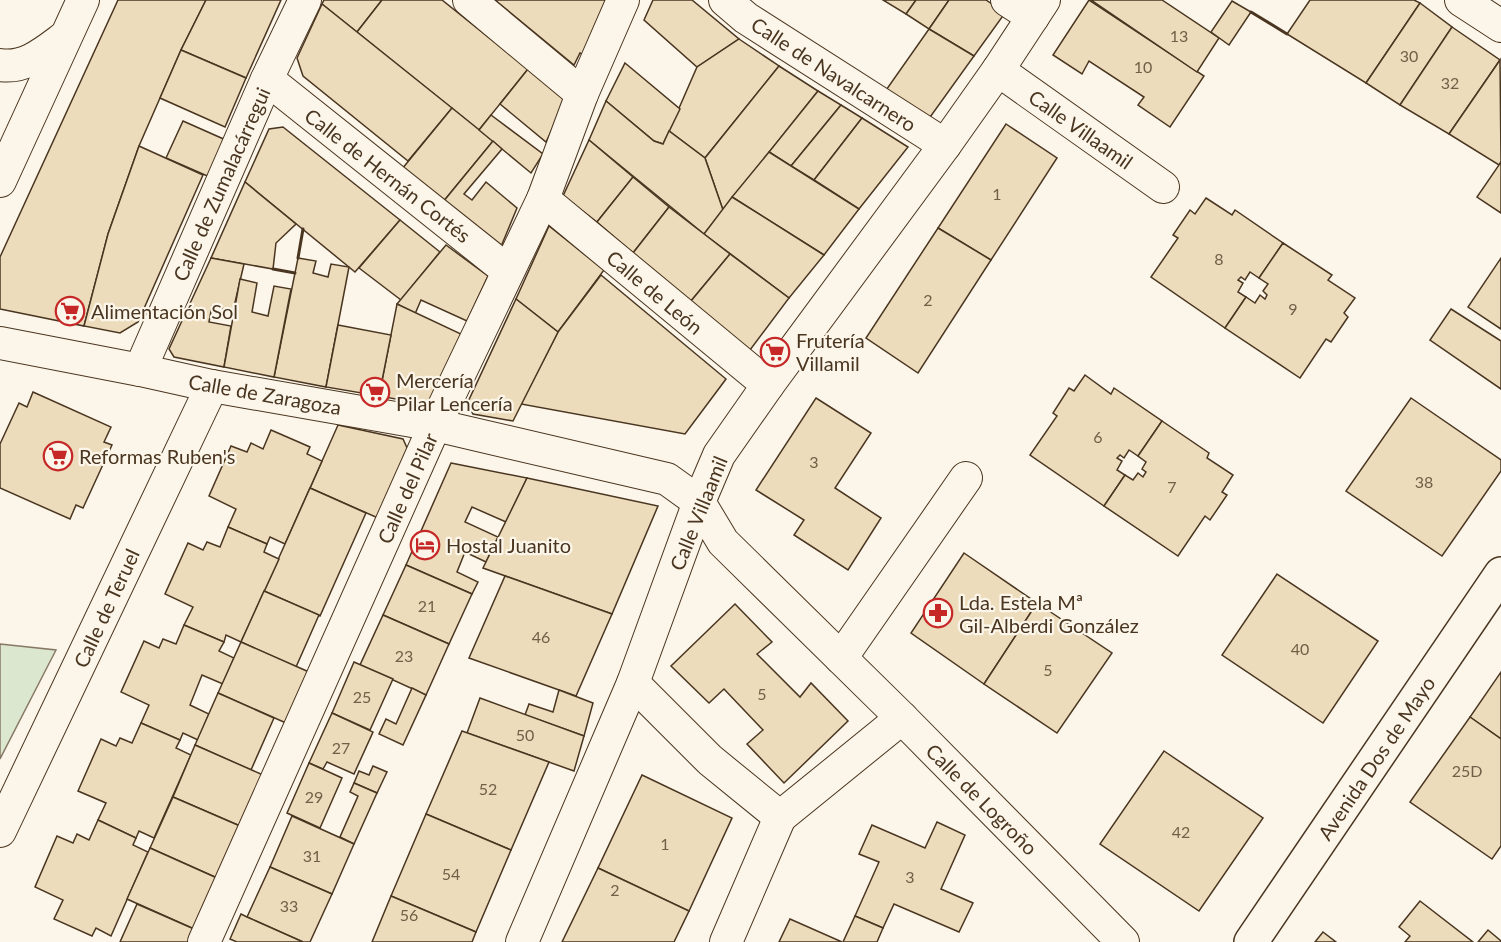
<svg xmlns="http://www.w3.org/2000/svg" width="1501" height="942" viewBox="0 0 1501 942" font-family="Lato,sans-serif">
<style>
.green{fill:#dce7d0;stroke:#887966;stroke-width:1.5}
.building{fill:#ecdcbc;stroke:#4a3520;stroke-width:1.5}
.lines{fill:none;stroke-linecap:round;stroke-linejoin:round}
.minor-casing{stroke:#4a3520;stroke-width:34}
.tertiary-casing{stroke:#4a3520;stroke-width:36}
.minor{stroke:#fbf6e9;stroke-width:32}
.tertiary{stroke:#fbf6e9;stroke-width:33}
.wall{stroke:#4a3520;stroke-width:3}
.labels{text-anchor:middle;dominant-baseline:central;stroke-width:4.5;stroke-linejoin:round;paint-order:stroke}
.number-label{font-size:16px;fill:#725f47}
.street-label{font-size:20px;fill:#4a3520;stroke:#fbf6e9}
.poi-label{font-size:20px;fill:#4a3520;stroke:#fbf6e9;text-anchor:start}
</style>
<rect width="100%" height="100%" fill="#fbf6e9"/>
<!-- green -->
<polygon class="green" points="0,644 56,650 0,759"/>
<!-- building -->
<g class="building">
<polygon points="118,0 206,0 181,50 139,146 108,234 84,326 0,309 0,257"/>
<polygon points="206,0 281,0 246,78 181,50"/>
<polygon points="324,0 382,0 357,32 322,4"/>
<polygon points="382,0 442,0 528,69 479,130 357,32"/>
<polygon points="495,0 607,0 584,56 580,53 574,65"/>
<polygon points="653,0 692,0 739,39 697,67 644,20"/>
<polygon points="883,0 916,0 906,14"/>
<polygon points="916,0 949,0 929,29 906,14"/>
<polygon points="949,0 986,0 1005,13 974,56 929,29"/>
<polygon points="1089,0 1204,76 1170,127 1138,105 1144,97 1089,61 1082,74 1053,55"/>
<polygon points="1091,0 1162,0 1219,38 1197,72"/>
<polygon points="1310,0 1414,0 1420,3 1366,83 1287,34"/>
<polygon points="1232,1 1251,12 1229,45 1211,32"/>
<polygon points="1420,3 1452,27 1400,105 1366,83"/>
<polygon points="322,4 452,108 408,161 303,76 297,58"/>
<polygon points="1452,27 1500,60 1449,134 1400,105"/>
<polygon points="929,29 974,56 928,120 884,93"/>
<polygon points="739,39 779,66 705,158 669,131 697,67"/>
<polygon points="181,50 246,78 225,127 160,98"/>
<polygon points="1500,60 1501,162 1499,165 1449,134"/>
<polygon points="625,63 680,109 663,144 654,141 606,101"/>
<polygon points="779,66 818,91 723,210 705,158"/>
<polygon points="528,69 566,100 546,142 500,104"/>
<polygon points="818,91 841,105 791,166 769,152"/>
<polygon points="606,101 654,141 663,144 669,131 705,158 723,210 704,234 589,140"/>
<polygon points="841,105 862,118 814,180 791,166"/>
<polygon points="452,108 493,141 443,202 402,169"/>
<polygon points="491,115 543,154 531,173 479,130"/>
<polygon points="862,118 908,147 859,209 814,180"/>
<polygon points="183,121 228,141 212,178 166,158"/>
<polygon points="1006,124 1057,158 991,260 938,228"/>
<polygon points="283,127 400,220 355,272 245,182 269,129"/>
<polygon points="589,140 633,177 597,222 563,196"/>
<polygon points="493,141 502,149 464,194 472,200 486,182 517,208 500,249 443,202"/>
<polygon points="139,146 203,175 138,322 120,333 84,326 108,234"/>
<polygon points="769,152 859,209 824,255 732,197"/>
<polygon points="1501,162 1501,213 1477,197"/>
<polygon points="633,177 669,207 633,253 597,222"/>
<polygon points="245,182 296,224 276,243 273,269 211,258"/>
<polygon points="732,197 824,255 789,298 704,234"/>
<polygon points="1206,198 1232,215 1235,210 1283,243 1259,278 1250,272 1245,280 1241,277 1238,280 1243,283 1238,292 1246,297 1225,328 1151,277 1178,238 1173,235 1190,210 1195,214"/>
<polygon points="669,207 730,254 691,301 633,253"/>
<polygon points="400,220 440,252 401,300 359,268"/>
<polygon points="549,226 604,270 558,332 516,299"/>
<polygon points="938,228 991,260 918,373 866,338"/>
<polygon points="1283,243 1332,275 1328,280 1355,298 1344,313 1348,317 1331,342 1326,339 1300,378 1225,328 1246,297 1255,303 1260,295 1265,299 1267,295 1263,291 1268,284 1259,278"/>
<polygon points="446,245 488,276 467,321 421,300 415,314 397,304"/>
<polygon points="730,254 789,298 750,350 691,301"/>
<polygon points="211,258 244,264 233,311 212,306 209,322 231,326 224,367 174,357 169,349"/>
<polygon points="298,258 316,261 313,273 328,277 331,264 349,267 326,387 274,377"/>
<polygon points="1501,258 1501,329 1468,307"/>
<polygon points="601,275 726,379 685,434 521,404 558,332"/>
<polygon points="240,279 257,283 252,312 268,316 274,286 291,289 274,377 224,367"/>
<polygon points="516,299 558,332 513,421 473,414 467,404"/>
<polygon points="397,304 461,334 429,405 379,396"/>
<polygon points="1451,309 1501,341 1501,389 1430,340"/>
<polygon points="338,325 391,335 379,396 326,387"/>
<polygon points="1085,375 1111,394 1114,388 1162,421 1138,456 1129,450 1124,458 1120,455 1117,458 1122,461 1117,470 1125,475 1104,506 1030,455 1057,416 1053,413 1069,388 1074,391"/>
<polygon points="33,392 111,427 104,442 112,445 83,508 76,505 70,519 0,488 0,444 19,403 27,407"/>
<polygon points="816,398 871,433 835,488 881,518 848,570 794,535 804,520 756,490"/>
<polygon points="1411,398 1501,460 1501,471 1442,556 1346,491"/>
<polygon points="1162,421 1209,453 1207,458 1233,475 1222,492 1227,495 1210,520 1205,516 1178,556 1104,506 1125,475 1133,480 1138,473 1143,477 1146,472 1142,469 1146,462 1138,456"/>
<polygon points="338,425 403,439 408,450 378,518 310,488"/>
<polygon points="271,430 310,447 307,454 322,461 285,544 270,537 267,544 228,527 236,509 209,496 231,446 247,452 251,443 263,449"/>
<polygon points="451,463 527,478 506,522 472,507 465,522 498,537 486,562 465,552 457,572 478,582 472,594 406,565"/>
<polygon points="527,478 658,506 612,614 483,568"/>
<polygon points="310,488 366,513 320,616 264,591"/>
<polygon points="228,527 267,544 264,552 279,559 241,642 226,635 224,642 184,625 193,607 165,594 188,543 203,550 207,542 220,547"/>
<polygon points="964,553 1037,603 984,684 911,633"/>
<polygon points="406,565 472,594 449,644 383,615"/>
<polygon points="1277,574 1378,641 1323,723 1222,655"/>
<polygon points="505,576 612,614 576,696 469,658"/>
<polygon points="264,591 319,615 296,667 241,642"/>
<polygon points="1037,603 1112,653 1057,733 984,684"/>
<polygon points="735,604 772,642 757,654 800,697 811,683 848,721 784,783 747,744 763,730 724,689 709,703 671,666"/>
<polygon points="383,615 449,644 426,695 360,665"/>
<polygon points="184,625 224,642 219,651 234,658 223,684 202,675 190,705 209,714 198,740 183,733 180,740 141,723 149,705 121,692 144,641 159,648 163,639 176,644"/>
<polygon points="241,642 309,672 286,723 218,693"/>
<polygon points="354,662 393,679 370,730 332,713"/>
<polygon points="1501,672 1501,739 1470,717"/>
<polygon points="412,688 426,695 403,745 379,734 386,719 396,724"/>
<polygon points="559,690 593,703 584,736 525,715 529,704 553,712"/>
<polygon points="218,693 274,718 251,770 195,745"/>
<polygon points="480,698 584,736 574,771 467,733"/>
<polygon points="332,713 373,732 354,774 327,762 323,769 309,763"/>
<polygon points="1470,717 1501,739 1501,846 1492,859 1410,802"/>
<polygon points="141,723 180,740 176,748 191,755 154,838 139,831 136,838 98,820 106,803 78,791 101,739 116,746 120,738 132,743"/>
<polygon points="462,731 549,762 511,850 426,814"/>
<polygon points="195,745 263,775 240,826 173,797"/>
<polygon points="1164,751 1263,818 1199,911 1100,844"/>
<polygon points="309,763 342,778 320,828 287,813"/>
<polygon points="373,766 387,772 377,793 354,783 359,771 369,775"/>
<polygon points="642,775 732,818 689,911 598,868"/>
<polygon points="354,783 377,793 354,844 340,837 358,796 350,792"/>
<polygon points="173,797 240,826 217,878 150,848"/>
<polygon points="426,814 511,850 476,932 391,896"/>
<polygon points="292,816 354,844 332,894 270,867"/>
<polygon points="98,820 136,838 133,845 148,852 111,936 96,928 92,936 54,919 63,900 35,887 57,836 73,843 77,834 89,840"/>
<polygon points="937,822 965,835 941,889 973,903 959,932 894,904 883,928 855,916 879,862 859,854 872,825 925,848"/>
<polygon points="150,848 217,878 194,929 127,899"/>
<polygon points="270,867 332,894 310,942 303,942 247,917"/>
<polygon points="598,868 689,911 674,942 562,942"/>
<polygon points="391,896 476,932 472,942 372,942"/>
<polygon points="1420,901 1473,942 1405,942 1410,936 1399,927"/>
<polygon points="137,904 194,929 188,942 120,942"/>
<polygon points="241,914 247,917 303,942 237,942 230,939"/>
<polygon points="855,916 883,928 877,942 843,942"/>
<polygon points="790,919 842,942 779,942"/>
<polygon points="1488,930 1501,941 1501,942 1478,942"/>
<polygon points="1323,932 1336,942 1315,942"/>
</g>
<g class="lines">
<!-- minor casing -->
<g class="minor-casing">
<g id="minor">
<polyline points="469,0 582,94"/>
<polyline points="725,0 746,18 945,145"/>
<polyline points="1007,0 1033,17"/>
<polyline points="1461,0 1501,26"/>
<path d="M0,65C26,69 46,51 65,37"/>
<polyline points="998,70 1163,187"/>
<polyline points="267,79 508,271"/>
<polyline points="0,181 83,0"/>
<polyline points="543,199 768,385"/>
<polyline points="0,343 140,370 212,386 435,425 667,479 699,502 723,542 902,718 1123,942"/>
<polyline points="140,370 267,79 305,0"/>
<polyline points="841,658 966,478"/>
<polyline points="633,683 710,760 780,817 902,718"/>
<polyline points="0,831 212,386"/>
<polyline points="204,942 435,425 543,199 582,94 623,0"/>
<polyline points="522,942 633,683 699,502 719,455 768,385 945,145 998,70 1044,0"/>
<polyline points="726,942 780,817"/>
</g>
</g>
<!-- tertiary casing -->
<g class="tertiary-casing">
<polyline id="tertiary" points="1251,942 1501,574"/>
</g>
<!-- minor -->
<use href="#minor" class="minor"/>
<!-- tertiary -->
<use href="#tertiary" class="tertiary"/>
<!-- wall -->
<g class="wall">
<polyline points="1251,12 1287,34"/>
<polyline points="298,258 303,229"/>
<polyline points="273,269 295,273"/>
</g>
</g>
<!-- icons -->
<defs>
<g id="supermarket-ring" transform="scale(1.5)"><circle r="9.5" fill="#fbf6e9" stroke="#c62828" stroke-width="1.5"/><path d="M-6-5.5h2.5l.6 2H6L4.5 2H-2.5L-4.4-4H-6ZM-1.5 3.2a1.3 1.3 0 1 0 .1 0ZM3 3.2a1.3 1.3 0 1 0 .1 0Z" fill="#c62828"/></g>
<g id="hotel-ring" transform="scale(1.5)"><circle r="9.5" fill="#fbf6e9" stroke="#c62828" stroke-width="1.5"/><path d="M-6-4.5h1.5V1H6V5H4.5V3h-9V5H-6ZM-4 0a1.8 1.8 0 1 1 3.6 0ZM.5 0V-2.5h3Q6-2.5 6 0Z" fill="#c62828"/></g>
<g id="pharmacy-ring" transform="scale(1.5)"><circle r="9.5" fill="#fbf6e9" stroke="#c62828" stroke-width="1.5"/><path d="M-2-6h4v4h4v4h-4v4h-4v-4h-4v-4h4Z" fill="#c62828"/></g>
</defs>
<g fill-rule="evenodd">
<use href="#supermarket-ring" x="70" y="311"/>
<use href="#supermarket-ring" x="775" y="352"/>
<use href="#supermarket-ring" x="375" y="392"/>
<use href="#supermarket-ring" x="58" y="456"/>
<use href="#hotel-ring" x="425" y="545"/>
<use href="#pharmacy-ring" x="938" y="613"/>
</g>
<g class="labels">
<!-- number labels -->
<g class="number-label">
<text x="1179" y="35">13</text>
<text x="1409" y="55">30</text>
<text x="1143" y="66">10</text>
<text x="1450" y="82">32</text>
<text x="997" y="193">1</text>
<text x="1219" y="258">8</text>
<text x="928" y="299">2</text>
<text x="1293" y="308">9</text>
<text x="1098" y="436">6</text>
<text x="814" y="461">3</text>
<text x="1424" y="481">38</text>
<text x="1172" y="486">7</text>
<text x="427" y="605">21</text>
<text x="541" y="636">46</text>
<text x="1300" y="648">40</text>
<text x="404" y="655">23</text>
<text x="1048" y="669">5</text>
<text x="762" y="693">5</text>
<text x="362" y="696">25</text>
<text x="525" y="734">50</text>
<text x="341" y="747">27</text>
<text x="1467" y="770">25D</text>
<text x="488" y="788">52</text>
<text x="314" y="796">29</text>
<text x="1181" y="831">42</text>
<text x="665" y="843">1</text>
<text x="312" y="855">31</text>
<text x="451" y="873">54</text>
<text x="910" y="876">3</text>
<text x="615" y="889">2</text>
<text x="289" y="905">33</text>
<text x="409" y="914">56</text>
</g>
<!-- street labels -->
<g class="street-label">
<text transform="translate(834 74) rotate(33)">Calle de Navalcarnero</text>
<text transform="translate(1081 129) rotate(35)">Calle Villaamil</text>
<text transform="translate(388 175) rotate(38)">Calle de Hernán Cortés</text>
<text transform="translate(221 184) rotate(-66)">Calle de Zumalacárregui</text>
<text transform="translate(655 292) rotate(40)">Calle de León</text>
<text transform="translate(265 394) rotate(10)">Calle de Zaragoza</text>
<text transform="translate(407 488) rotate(-66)">Calle del Pilar</text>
<text transform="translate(698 513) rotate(-68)">Calle Villaamil</text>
<text transform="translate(106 608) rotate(-65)">Calle de Teruel</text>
<text transform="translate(1376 758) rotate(-56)">Avenida Dos de Mayo</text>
<text transform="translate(982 799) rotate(45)">Calle de Logroño</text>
</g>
<!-- poi labels -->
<g class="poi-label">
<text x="91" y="311">Alimentación Sol</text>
<text x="796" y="340">Frutería<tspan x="796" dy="23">Villamil</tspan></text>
<text x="396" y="380">Mercería<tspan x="396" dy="23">Pilar Lencería</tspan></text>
<text x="79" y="456">Reformas Ruben's</text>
<text x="446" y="545">Hostal Juanito</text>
<text x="959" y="602">Lda. Estela Mª<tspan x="959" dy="23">Gil-Alberdi González</tspan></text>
</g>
</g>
</svg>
